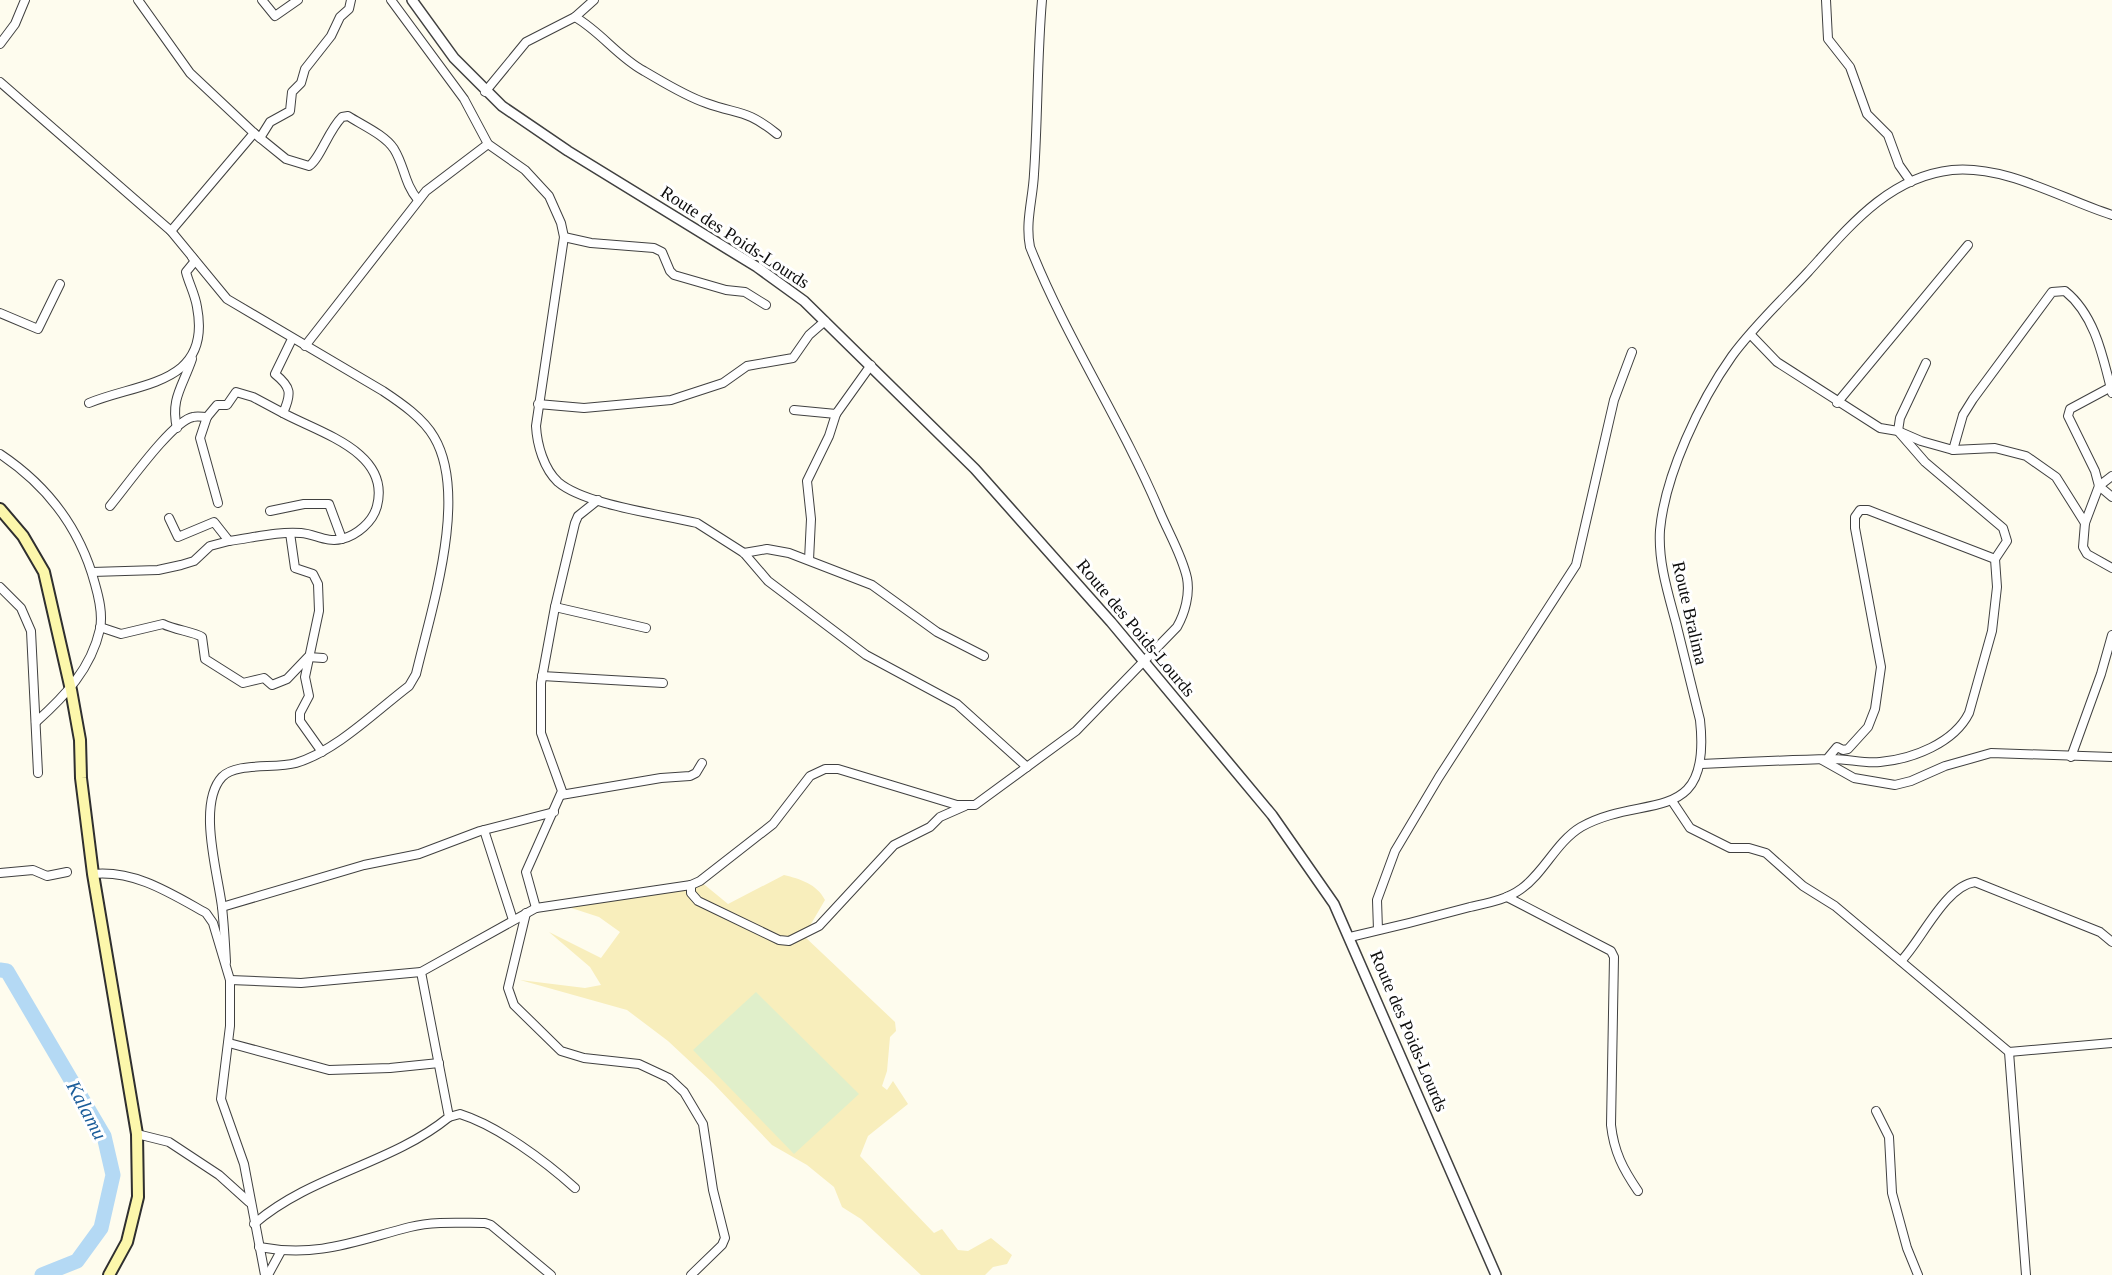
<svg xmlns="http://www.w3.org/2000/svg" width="2112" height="1275" viewBox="0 0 2112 1275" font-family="'Times New Roman',serif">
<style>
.sand{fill:#f8eebc}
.pitch{fill:#e0efca}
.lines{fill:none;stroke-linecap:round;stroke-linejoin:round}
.river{stroke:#b4d9f4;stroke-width:15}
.minor-casing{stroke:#404040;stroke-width:10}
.tertiary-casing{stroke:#404040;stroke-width:12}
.secondary-casing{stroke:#2f2f2f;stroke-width:14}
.minor{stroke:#fff;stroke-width:8}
.tertiary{stroke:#fff;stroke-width:9}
.secondary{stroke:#fcf7ab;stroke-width:10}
.labels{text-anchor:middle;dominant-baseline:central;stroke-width:6;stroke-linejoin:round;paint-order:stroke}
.street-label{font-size:18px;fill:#0d0d0d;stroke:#fff}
.water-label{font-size:20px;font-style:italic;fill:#1b5d9a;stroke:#fff}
</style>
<rect width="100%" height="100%" fill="#fefcee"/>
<!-- sand -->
<path class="sand" d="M784,875C800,879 817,884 825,900L804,936L895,1022L896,1031L890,1037L887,1071L882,1086L887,1090L893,1081L908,1104L868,1136L860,1156L934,1233L942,1229L958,1250L968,1251L991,1238L1012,1255L1007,1264L993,1267L985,1275H921L861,1219L842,1207L834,1187L807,1165L772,1145L713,1083L668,1041L627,1010L520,980L585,988L601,985L590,967L549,932L601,958L620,932L599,917L556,903L700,881L728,904Z"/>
<!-- pitch -->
<polygon class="pitch" points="756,992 859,1094 794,1154 693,1050"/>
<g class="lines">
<!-- river -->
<polyline class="river" points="0,970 7,971 104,1136 113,1175 101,1228 77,1261 42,1275"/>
<!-- minor casing -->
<g class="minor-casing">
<g id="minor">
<polyline points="138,0 190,73 254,133 171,231"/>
<polyline points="262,0 275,16 298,0"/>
<path d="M391,0L464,99L488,144L525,170L549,196L561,223L564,237L536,426C537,445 544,469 558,482C585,505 660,514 697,523L744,553L768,581L866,655L957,704L1027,767"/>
<polyline points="1826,0 1828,39 1850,67 1867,114 1888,135 1899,165 1911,182"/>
<path d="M575,17C601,32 618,57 644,71C663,82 685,96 706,103C739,115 746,109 777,134"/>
<polyline points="0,44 15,24 25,0"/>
<path d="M0,82L171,231L227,299L383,391C401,403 423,418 434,437C469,496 431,610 416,674L409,686C376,711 336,751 296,763C275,769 236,762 222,777C197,804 218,874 222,907C224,925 225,943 226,962"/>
<polyline points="485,92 526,42 575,17 594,0"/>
<path d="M254,133L286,159L309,166C320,159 328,131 342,117L348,116C362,125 385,135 394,149C405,167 404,183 418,200"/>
<polyline points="260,138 270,122 290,111 292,92 301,83 305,69 331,36 340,17 349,9 351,0"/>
<polyline points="564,237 591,243 654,248 662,252 670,271 674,275 726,290 745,292 766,305"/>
<polyline points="0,313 38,329 60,284"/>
<polyline points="1751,335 1777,362 1880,428 1898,431 1921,441 1953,450 1995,448 2026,456 2056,477 2085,523"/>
<polyline points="305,346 426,191 488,144"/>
<polyline points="1926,363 1900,418 1898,431 1925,462 2003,528 2007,541 1995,559"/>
<polyline points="2111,387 2070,409 2068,416 2095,471 2099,486 2085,523 2083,547 2087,554 2112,568"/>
<path d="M89,403C140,382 212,385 197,307C195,294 189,284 186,272L195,261L192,257"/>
<polyline points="1837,403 1968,245"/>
<polyline points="538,404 584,408 671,400 723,383 747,366 793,358 809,335 825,321"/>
<polyline points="794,410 836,414 871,365"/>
<polyline points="207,417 200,438 218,503"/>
<path d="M177,428C170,399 183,386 192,359"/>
<path d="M1953,450L1963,415L1973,399L2052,292L2065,291C2095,315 2103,357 2112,393"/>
<path d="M0,454C48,486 80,528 95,584C99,598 103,614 100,629C91,669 65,696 36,722"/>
<polyline points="2112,476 2099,486 2112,497"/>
<path d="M598,500L578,516L575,523L555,607L541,683V733L562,791L526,872L536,908L691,885L700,881L773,824L810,776L825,769H838L957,805H975L1076,731L1177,627C1185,613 1190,594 1187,578C1182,555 1168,532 1159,510C1121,420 1066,338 1030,247C1025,222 1033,198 1034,174C1038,116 1037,58 1042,0"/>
<path d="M110,506C126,487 172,421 193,417C197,416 203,417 207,417L217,405H227L236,392L253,397L283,413"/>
<polyline points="270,511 304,504 329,504 342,539"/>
<path d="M169,518L178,537L214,522L229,541C252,538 278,531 301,533C315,534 327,543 342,539C357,535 373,522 377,506C391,452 320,433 283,413C292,393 291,387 275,374L292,339"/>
<polyline points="290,533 295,568 313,574 318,584 319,611 305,677 309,696 300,713 300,721 322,752"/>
<polyline points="744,553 767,549 789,553 872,585 937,632 984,656"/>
<polyline points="809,560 811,519 807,481 829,436 836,414"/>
<polyline points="92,572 158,570 181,565 194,561 210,546 229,541"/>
<polyline points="0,587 21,608 31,631 38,773"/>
<polyline points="555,607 646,628"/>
<path d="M100,627L121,634L163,624C175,630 195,632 202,637L205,659L243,683L264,678L272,685L287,679L308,657L323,658"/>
<polyline points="542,676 663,683"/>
<polyline points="2071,757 2101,674 2112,635"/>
<polyline points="1822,760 1854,778 1895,785 1911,781 1945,766 1991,753 2112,757"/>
<path d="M1701,764C1744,762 1787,760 1830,759C1846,758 1863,764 1880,762C1913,759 1954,743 1969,713L1992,631L1997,587L1995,559L1868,510H1860L1855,517V528L1881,667L1875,709L1868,727L1848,749L1843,750L1837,747L1827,759"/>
<polyline points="561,795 661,778 690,776 696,773 702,763"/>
<polyline points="1672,801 1690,828 1730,848 1749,848 1766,853 1803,886 1835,906 2009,1052 2026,1275"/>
<polyline points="484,830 513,920"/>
<polyline points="0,873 33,870 47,876 67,872"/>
<path d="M93,874C135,870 170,893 206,913L213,923L230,980V1026L221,1099L244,1164L265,1275"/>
<polyline points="691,885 691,893 698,901 779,940 789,941 819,926 894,845 930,827 940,817 965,806"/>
<path d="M1507,897L1611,951L1614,957L1611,1125C1614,1152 1623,1169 1638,1191"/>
<polyline points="222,907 364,865 419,854 480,831 554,812"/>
<polyline points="526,913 508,988 514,1005 561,1051 584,1058 639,1064 669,1078 684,1092 703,1124 713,1190 725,1238 722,1245 691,1275"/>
<polyline points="1378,930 1377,900 1395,851 1439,777 1576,565 1614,400 1632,352"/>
<path d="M1350,937C1390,928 1430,918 1470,907C1487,903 1506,900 1521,889C1544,873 1556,842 1581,827C1643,792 1712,829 1700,720C1692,688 1684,656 1676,623C1668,593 1658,562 1660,530C1665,475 1700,401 1732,356C1754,326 1783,299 1808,272C1848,228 1888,177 1952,170C2006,165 2062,199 2112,215"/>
<path d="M1901,961C1921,941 1945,886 1975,882L2100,932L2112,942"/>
<polyline points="230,980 301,983 421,972"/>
<polyline points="229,1043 329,1070 390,1068 439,1063"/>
<polyline points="2009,1052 2112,1043"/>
<polyline points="1876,1111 1889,1137 1892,1193 1907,1248 1918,1275"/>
<path d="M449,1117L460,1114C498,1126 545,1161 575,1188"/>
<polyline points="137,1134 169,1142 219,1175 249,1202"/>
<path d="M254,1224C312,1174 390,1165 449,1117L421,972L536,908"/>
<path d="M259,1247C318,1258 355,1241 410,1227C434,1221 461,1223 485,1223L491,1225L551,1275"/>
<polyline points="268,1275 281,1251"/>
</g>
</g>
<!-- tertiary casing -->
<g class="tertiary-casing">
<polyline id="tertiary" points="412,0 454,58 502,106 568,151 757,267 804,301 975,469 1111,622 1272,815 1334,904 1496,1275"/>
</g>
<!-- secondary casing -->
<g class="secondary-casing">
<polyline id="secondary" points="0,509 23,536 44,572 71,690 80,740 81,778 93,874 137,1134 138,1197 127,1242 109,1275"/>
</g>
<!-- minor -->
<use href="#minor" class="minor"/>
<!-- tertiary -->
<use href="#tertiary" class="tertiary"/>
<!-- secondary -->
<use href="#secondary" class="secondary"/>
</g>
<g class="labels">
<!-- street labels -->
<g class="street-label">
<text transform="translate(735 237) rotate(33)">Route des Poids-Lourds</text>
<text transform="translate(1690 613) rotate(77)">Route Bralima</text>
<text transform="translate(1136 628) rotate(50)">Route des Poids-Lourds</text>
<text transform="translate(1409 1031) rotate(67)">Route des Poids-Lourds</text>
</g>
<!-- water labels -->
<g class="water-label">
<text transform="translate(87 1110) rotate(62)">Kalamu</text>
</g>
</g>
</svg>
